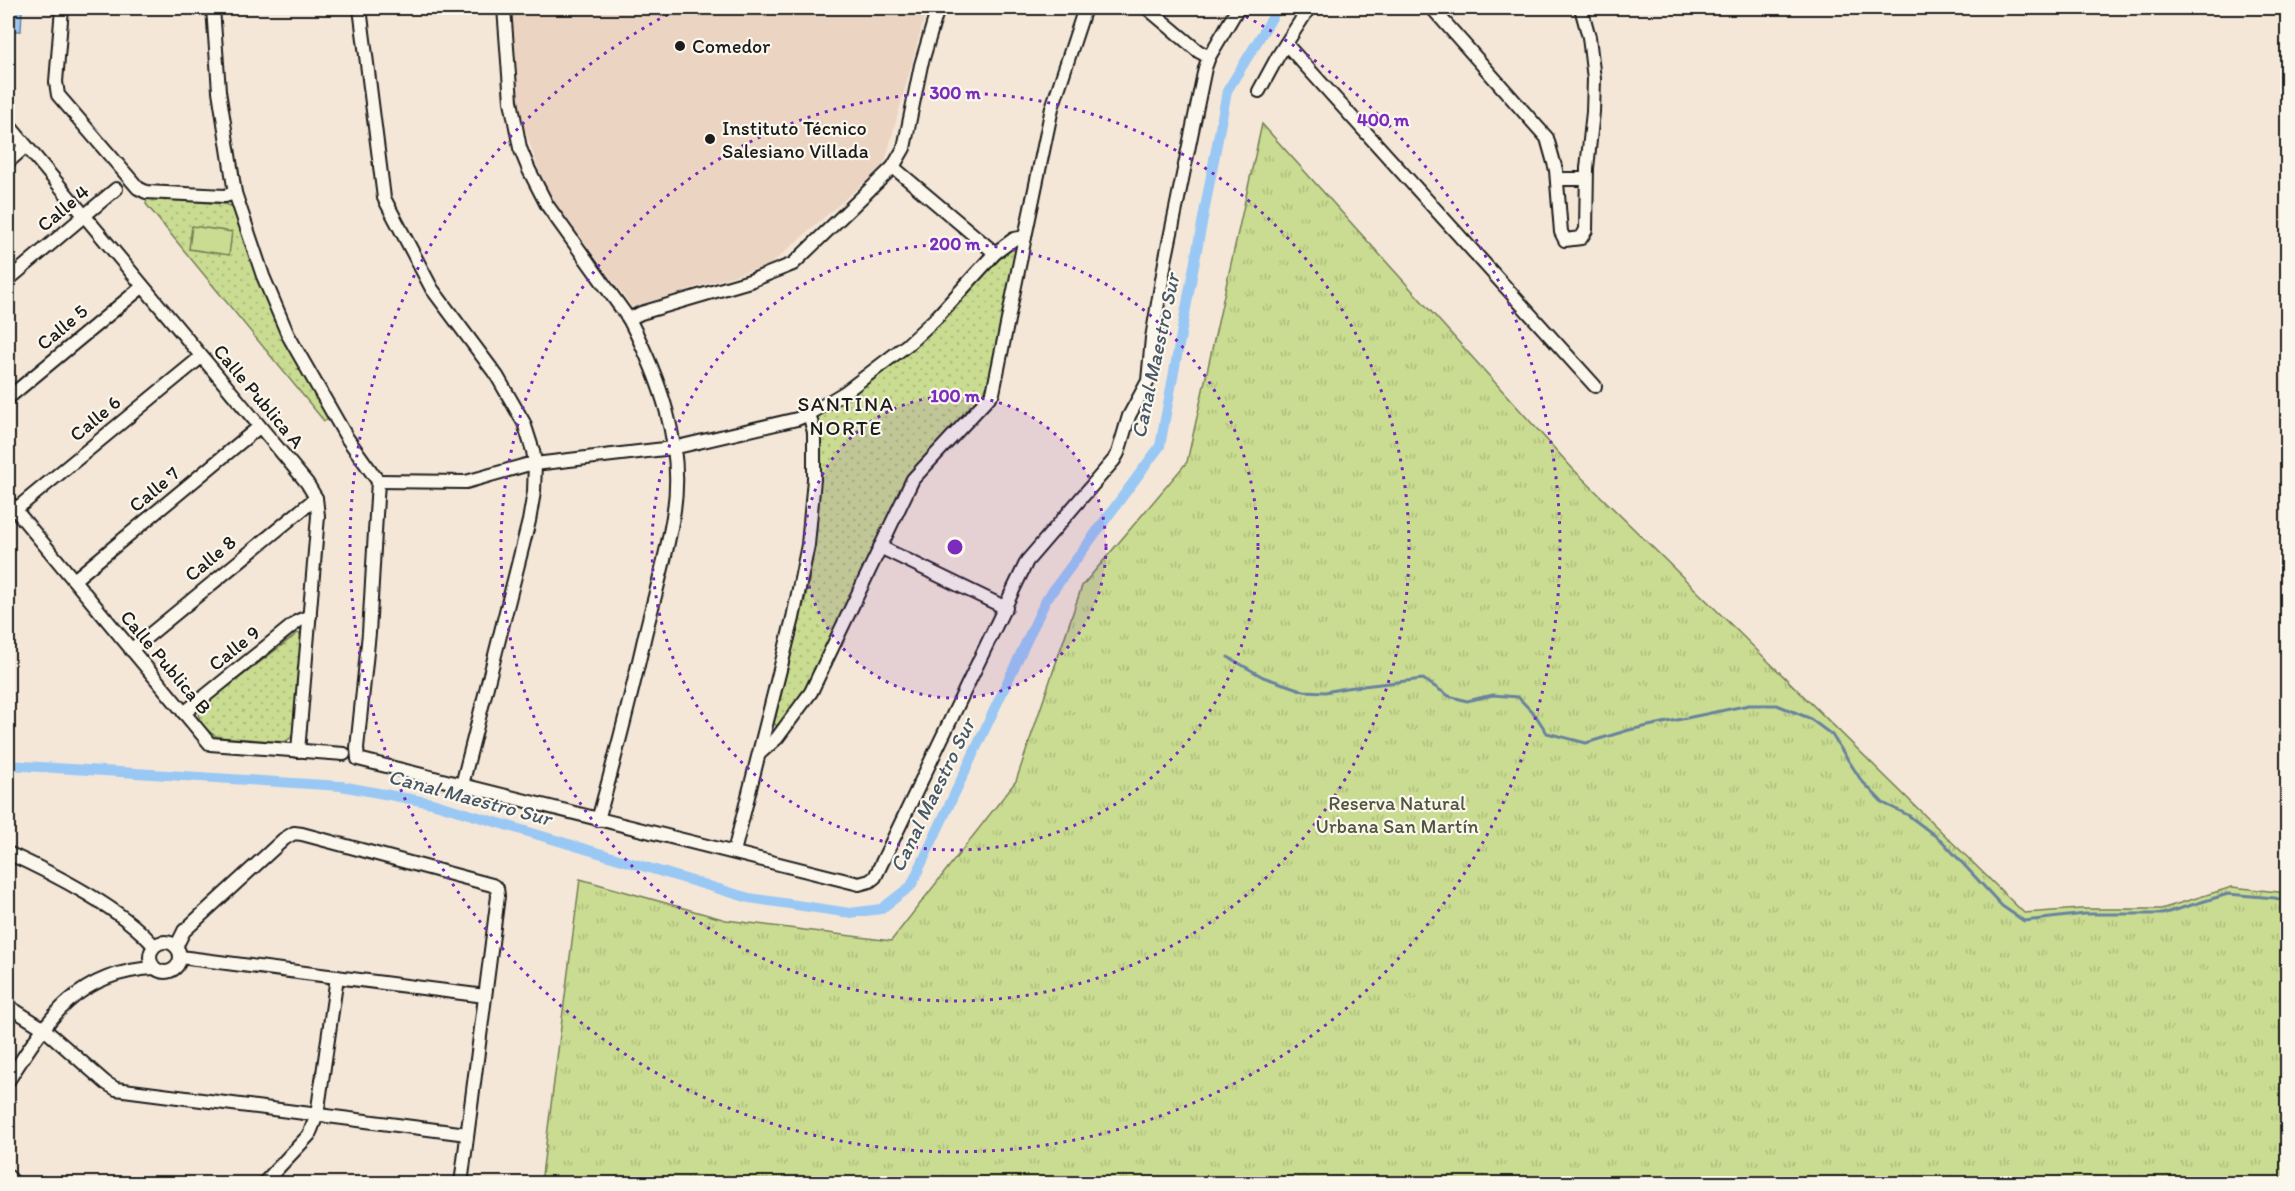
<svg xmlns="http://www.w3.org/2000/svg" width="2295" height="1191" viewBox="0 0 2295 1191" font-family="Itim,sans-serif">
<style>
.built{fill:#ebd4c1}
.grass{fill:url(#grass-tufts);stroke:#737c56;stroke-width:1.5}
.park{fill:url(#park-dots);stroke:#737c56;stroke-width:1.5}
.pitch{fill:#cadc91;stroke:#737c56;stroke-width:1.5}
.water{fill:url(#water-ripples);stroke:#68839e;stroke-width:1.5}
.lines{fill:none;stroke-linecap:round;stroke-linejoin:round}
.stream{stroke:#68839e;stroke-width:3}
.canal{stroke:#9ac8f4;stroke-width:10}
.minor-casing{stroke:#1c1c1c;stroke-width:16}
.minor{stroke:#fbf7ec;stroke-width:12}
.ring{fill:none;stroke:#7b2cbf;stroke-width:3;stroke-dasharray:3 6}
.poi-dot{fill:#1c1c1c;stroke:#fbf7ec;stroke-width:2}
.labels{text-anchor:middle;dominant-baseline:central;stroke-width:4.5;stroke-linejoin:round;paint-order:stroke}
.poi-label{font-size:20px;fill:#1c1c1c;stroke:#fbf7ec;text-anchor:start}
.street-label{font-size:20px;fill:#1c1c1c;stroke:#fbf7ec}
.park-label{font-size:20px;fill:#50563f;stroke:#fbf7ec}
.water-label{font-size:21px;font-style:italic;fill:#485868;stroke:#fbf7ec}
.neighbourhood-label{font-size:21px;letter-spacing:1.5px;fill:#1c1c1c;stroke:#fbf7ec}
.centre{fill:#7b2cbf;stroke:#fbf7ec;stroke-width:3}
.ring-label{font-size:18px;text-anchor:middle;font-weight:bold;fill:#7b2cbf;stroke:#fbf7ec;stroke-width:4.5;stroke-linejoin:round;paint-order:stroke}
</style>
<defs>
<pattern id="grass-tufts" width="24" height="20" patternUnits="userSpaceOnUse" patternTransform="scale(1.5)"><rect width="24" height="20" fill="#cadc91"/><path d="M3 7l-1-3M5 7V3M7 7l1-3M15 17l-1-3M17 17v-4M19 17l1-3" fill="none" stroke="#adbc7c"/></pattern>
<pattern id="park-dots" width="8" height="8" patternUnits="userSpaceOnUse" patternTransform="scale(1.5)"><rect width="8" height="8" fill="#cadc91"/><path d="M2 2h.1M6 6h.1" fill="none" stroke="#adbc7c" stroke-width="1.8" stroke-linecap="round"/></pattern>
<pattern id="water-ripples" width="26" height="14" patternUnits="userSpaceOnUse" patternTransform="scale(1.5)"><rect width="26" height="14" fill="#9ac8f4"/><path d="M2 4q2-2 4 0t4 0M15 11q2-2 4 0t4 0" fill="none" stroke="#84abd1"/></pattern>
</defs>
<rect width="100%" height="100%" fill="#f4e7d8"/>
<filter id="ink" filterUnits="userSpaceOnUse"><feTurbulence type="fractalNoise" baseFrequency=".0167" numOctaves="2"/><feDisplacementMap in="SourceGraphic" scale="12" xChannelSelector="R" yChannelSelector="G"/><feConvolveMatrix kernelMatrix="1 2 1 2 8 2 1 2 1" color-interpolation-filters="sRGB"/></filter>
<g filter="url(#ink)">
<!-- built -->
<polygon class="built" points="509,8 927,8 884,165 771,264 632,307 546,190 519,113"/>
<!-- grass -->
<polygon class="grass" points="1262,124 1573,469 2024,913 2081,909 2161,909 2232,887 2287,893 2287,1183 541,1183 580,879 726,920 891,941 1016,781 1082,586 1187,462"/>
<!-- park -->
<g class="park">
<polygon points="147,198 224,204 231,206 236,213 254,268 280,330 331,419 324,421 146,204"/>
<path d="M1016,247L1018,248L989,383L983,393L906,477L861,577L807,686L779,729L774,723L808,587L817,529V418L821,414C894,370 951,309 1010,248Z"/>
<path d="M298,633L301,635L294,735L285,742L218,737C209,733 195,720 199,709Z"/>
</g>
<!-- pitch -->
<polygon class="pitch" points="192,226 232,232 229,255 189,249"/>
<!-- water -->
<polygon class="water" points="15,9 22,10 21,31 13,31"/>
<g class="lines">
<!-- stream -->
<polyline class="stream" points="1228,657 1263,677 1304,691 1325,692 1346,688 1423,679 1449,696 1467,701 1493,695 1518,697 1536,716 1547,733 1586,743 1629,730 1749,705 1777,705 1809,718 1832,735 1861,780 1883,803 1908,815 1942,841 2002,906 2024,921 2085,914 2162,914 2228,894 2275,898 2288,902"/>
<!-- canal -->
<polyline class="canal" points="8,765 341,786 432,803 749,898 850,913 881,909 911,886 1046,600 1160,446 1227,91 1278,8"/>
<!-- minor casing -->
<g class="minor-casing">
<g id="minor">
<polyline points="62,8 56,82 58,95 138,188 146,192 225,196 235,193 263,276 288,335 347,438 378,481 369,633 357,748 358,759 859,884 870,881 875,877 1027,561 1114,460 1118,453 1129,416 1148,381 1152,338 1165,262 1205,68 1209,57 1238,8"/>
<polyline points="213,8 219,91 235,193"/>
<polyline points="360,8 384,198 432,289 497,376 524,423 533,451 535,463 534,492 529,521 462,785"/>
<polyline points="504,8 511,101 520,148 529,170 547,205 629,319 641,313 750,281 793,264 893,167 904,148 921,65 938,8"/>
<polyline points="1147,8 1198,51 1209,57"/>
<polyline points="1432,8 1547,138 1556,170 1561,232 1565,240 1581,238 1586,230 1587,168 1593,112 1594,79 1589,37 1581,8"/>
<polyline points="1286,44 1595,386"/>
<polyline points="1259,91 1278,56 1309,8"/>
<polyline points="8,124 307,483 316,498 318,516 298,751"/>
<polyline points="8,162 26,146"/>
<polyline points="893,167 995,253 1014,239 1025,237 1052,108 1085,8"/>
<polyline points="1557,179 1586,179"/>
<polyline points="8,280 116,189"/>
<polyline points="8,398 142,287"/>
<polyline points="378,481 466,482 526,465 673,448 797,419 809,414 844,393 907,345 936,318 995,253"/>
<polyline points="8,501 210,744 344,754"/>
<polyline points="15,510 201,357"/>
<polyline points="880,547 1006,608"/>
<polyline points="74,580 259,427"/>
<polyline points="131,650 316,498"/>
<polyline points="184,713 298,621 310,616"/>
<polyline points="760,753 777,738 811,692 913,479 993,393 1025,237"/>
<path d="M598,820C615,758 631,697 645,635C655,594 668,552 674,510C684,443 659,377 629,319"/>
<polyline points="734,852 793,618 808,545 814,479 814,432 809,414"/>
<path d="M8,853C52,873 123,909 154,946"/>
<circle cx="165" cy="957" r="15"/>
<polyline points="176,947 184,931 284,839 294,833 302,834 492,885 497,888 498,896 461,1184"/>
<polyline points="180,957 485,996"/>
<polyline points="8,1006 43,1028 106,1083 116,1089 467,1134"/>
<path d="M8,1081C46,1022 75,972 154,968"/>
<polyline points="8,1176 15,1184"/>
<polyline points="263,1184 309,1135 317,1115 337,977"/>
</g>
</g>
<!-- minor -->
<use href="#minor" class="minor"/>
</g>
</g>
<!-- distance rings -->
<circle cx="955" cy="547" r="151" fill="#7b2cbf" fill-opacity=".12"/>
<g class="ring">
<circle cx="955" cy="547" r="151"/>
<circle cx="955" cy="547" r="303"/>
<circle cx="955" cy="547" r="454"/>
<path d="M1230 8A605 605 0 1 1 680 8"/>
</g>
<!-- markers -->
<g class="poi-dot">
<circle cx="680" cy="46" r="6"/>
<circle cx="710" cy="139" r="6"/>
</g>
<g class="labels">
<!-- poi labels -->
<g class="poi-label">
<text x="692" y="46">Comedor</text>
<text x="722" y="128">Instituto Técnico<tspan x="722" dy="23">Salesiano Villada</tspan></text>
</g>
<!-- street labels -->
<g class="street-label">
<text transform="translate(63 208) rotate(-40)">Calle 4</text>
<text transform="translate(62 327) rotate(-40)">Calle 5</text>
<text transform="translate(259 396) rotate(50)">Calle Publica A</text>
<text transform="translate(95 418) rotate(-40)">Calle 6</text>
<text transform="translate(154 489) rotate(-40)">Calle 7</text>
<text transform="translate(210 558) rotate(-40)">Calle 8</text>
<text transform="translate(234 648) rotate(-39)">Calle 9</text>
<text transform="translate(166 662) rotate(50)">Calle Publica B</text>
</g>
<!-- park labels -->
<g class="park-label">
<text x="1397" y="803">Reserva Natural<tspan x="1397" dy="23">Urbana San Martín</tspan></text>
</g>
<!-- water labels -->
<g class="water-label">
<text transform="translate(1155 356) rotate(-78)">Canal Maestro Sur</text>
<text transform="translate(932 795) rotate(-64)">Canal Maestro Sur</text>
<text transform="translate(470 797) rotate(15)">Canal Maestro Sur</text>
</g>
<!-- neighbourhood labels -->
<g class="neighbourhood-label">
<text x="846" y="403">SANTINA<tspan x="846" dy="24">NORTE</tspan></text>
</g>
</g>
<circle cx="955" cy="547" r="9" class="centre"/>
<g class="ring-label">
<text x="955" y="99">300 m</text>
<text x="1383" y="126">400 m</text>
<text x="955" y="250">200 m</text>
<text x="955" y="402">100 m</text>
</g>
<!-- margin -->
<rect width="2295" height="1191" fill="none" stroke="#fbf7ec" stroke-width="30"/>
<rect x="15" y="15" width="2265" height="1161" fill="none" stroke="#1c1c1c" stroke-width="2" filter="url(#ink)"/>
</svg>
